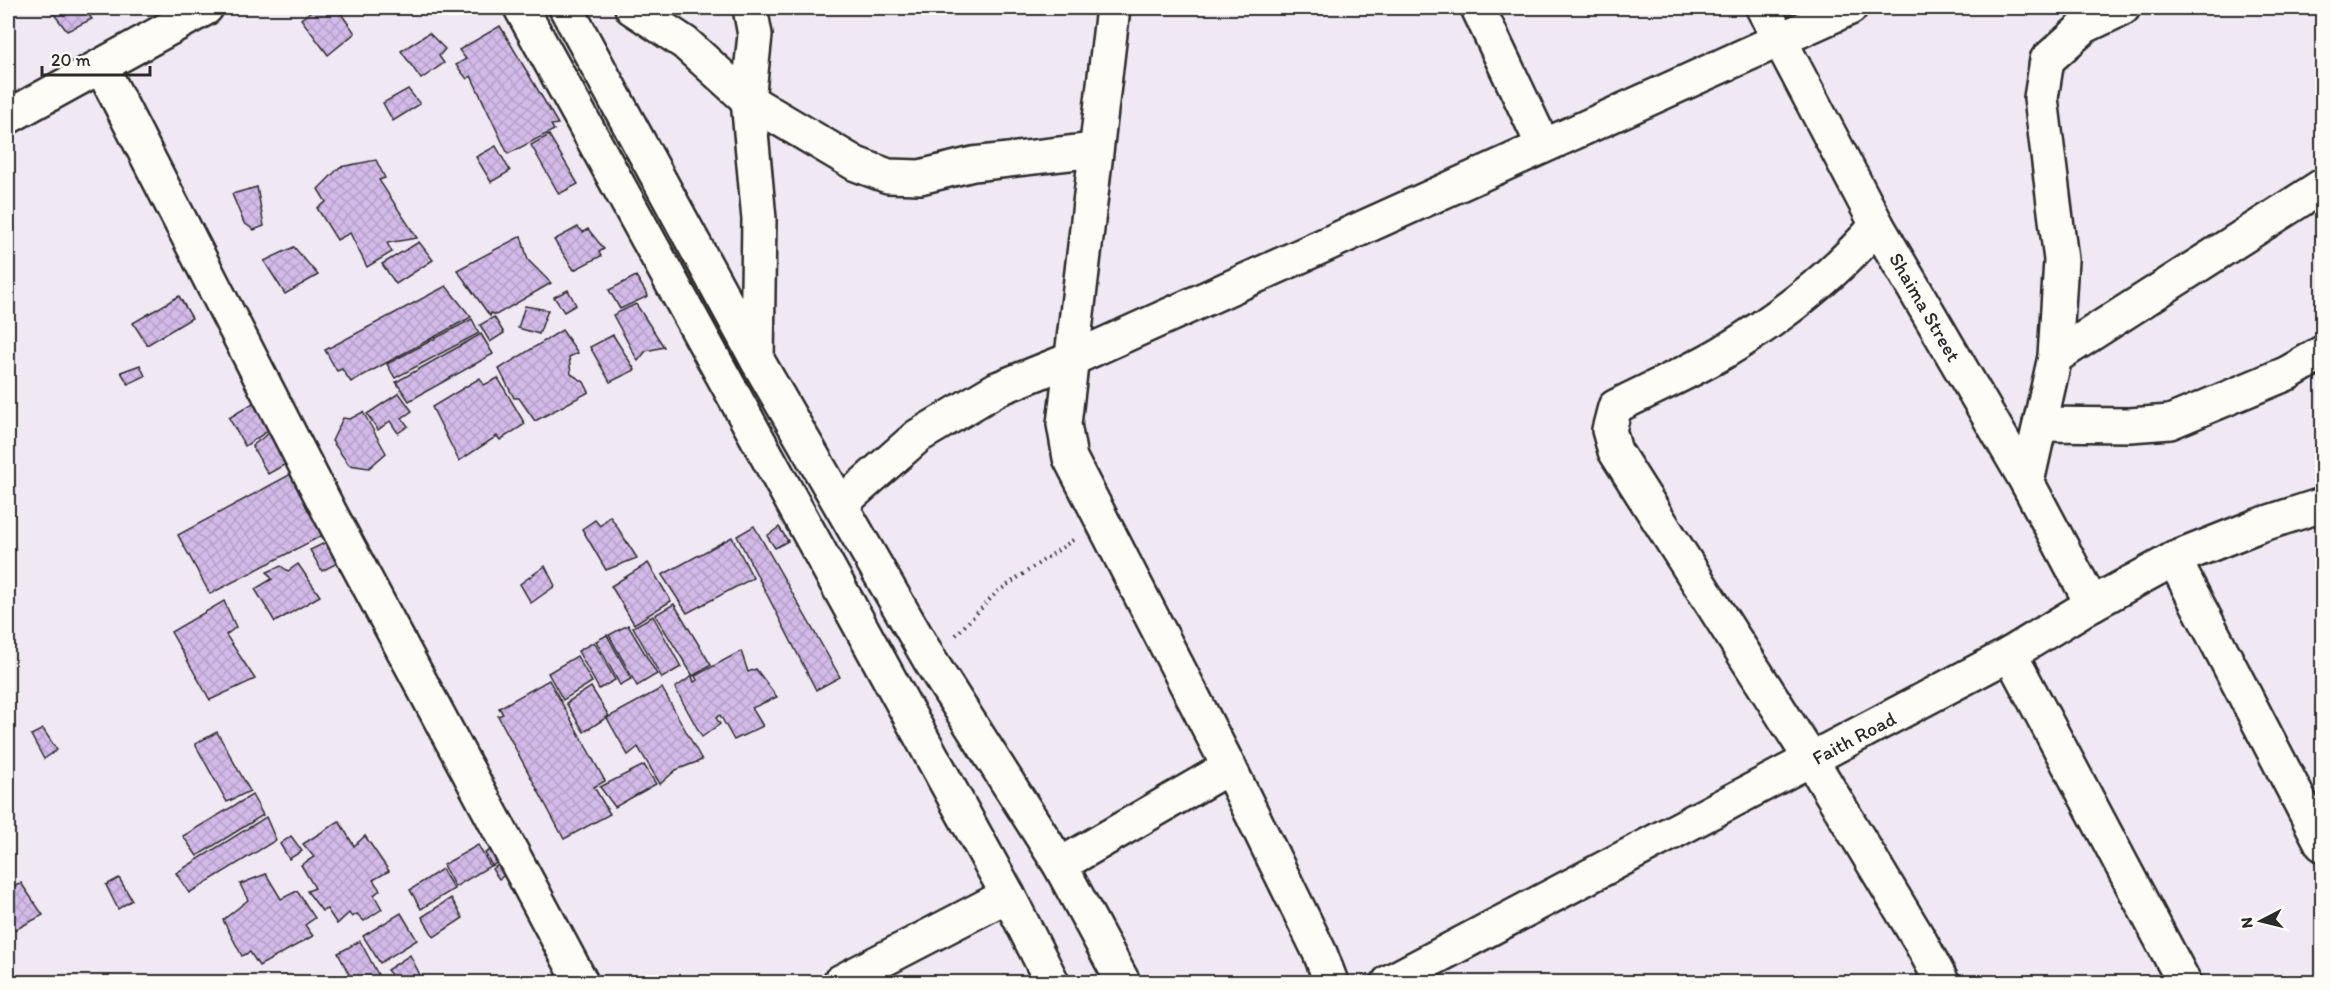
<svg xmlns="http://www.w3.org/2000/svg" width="2330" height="990" viewBox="0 0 2330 990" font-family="Itim,sans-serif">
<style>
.building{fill:url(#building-cross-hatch);stroke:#2b2b2b;stroke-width:1.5}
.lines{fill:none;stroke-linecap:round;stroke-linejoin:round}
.street-casing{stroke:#2b2b2b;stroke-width:38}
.secondary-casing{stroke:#2b2b2b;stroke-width:38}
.path{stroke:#2b2b2b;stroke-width:4;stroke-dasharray:1.5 4.5;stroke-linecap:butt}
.street{stroke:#fdfcf7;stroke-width:33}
.secondary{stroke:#fdfcf7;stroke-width:33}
.labels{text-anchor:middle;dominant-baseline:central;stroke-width:6;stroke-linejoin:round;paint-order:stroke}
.street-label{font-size:20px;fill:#2b2b2b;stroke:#fdfcf7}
</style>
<defs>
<pattern id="building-cross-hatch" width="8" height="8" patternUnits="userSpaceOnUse" patternTransform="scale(1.5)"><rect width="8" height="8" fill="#d3bae9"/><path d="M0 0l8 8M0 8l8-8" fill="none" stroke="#b5a0c8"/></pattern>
</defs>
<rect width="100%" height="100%" fill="#f0e8f3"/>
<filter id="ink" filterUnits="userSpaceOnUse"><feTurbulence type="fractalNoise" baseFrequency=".0167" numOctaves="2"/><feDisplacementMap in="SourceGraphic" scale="12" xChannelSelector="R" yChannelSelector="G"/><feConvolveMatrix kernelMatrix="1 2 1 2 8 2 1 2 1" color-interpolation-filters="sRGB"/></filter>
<g filter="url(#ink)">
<!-- building -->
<g class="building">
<polygon points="52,8 84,8 92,19 67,31 50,9"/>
<polygon points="315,8 337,8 355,33 328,55 301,19"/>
<polygon points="500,26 558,124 551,125 554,130 508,154 471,76 467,79 456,65 466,59 459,50"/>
<polygon points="429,33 445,49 439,56 444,63 421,79 401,51"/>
<polygon points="408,89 420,104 393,121 383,103"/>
<polygon points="549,135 578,184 559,194 531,145"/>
<polygon points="496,146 510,171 491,182 476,157"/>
<polygon points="376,160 385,178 379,180 417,238 387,243 392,252 367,267 350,233 337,240 317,208 326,202 318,189 340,167"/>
<polygon points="257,187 264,226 254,230 244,223 232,194"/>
<polygon points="578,227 583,232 588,229 604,249 599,252 601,256 574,270 554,240"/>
<polygon points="521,236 528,260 551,283 496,315 491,313 490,316 457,270"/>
<polygon points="419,242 433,260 396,284 382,264"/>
<polygon points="294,247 318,275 285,294 264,261"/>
<polygon points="636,276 648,296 620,309 609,290"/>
<polygon points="446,286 471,317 351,382 342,369 337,371 325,350"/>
<polygon points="568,290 576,305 564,312 554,297"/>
<polygon points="179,296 192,318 147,345 133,323"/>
<polygon points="636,304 664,347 646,351 638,361 613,315"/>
<polygon points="525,306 548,310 539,334 518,328"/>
<polygon points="494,317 504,333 490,342 480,325"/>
<polygon points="472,319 479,333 395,378 387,364"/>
<polygon points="562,330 578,353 569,357 571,374 584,382 589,392 535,421 519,398 514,398 499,369"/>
<polygon points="481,334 493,354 409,401 396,382"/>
<polygon points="613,335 635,370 610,382 590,347"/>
<polygon points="140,365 145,376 128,384 121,372"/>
<polygon points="480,378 484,385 498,378 525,424 500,440 497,436 459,461 432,407"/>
<polygon points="399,393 412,411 402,418 408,426 398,433 390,421 378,430 367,414"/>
<polygon points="253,403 271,429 245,446 229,418"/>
<polygon points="363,412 386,453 369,468 349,465 332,441 343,418 350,419"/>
<polygon points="273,430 291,461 268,474 252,446"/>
<polygon points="293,473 327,533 210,594 178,535"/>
<polygon points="610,516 637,558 606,570 582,529 595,520 600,526"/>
<polygon points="754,526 840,677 816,690 737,536"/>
<polygon points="779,527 788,541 775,548 767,536"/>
<polygon points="732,537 753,578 687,613 662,575"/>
<polygon points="335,538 345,559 322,571 310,550"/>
<polygon points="648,563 671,601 634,624 611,586"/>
<polygon points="298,564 320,596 275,622 255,589 272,579 267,572 281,566 288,571"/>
<polygon points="545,566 555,586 531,603 520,584"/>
<polygon points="224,601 236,627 226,635 255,679 210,700 171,632"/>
<polygon points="674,604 711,665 693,676 655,615"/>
<polygon points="653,616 681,667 662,678 633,627"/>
<polygon points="628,625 657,674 637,686 609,635"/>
<polygon points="607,635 631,679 620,685 596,641"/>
<polygon points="594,642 615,680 599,689 578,651"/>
<polygon points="741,651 748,672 756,669 777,697 752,708 763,726 734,740 720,715 716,718 720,724 702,737 675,688 692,676 694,682 697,680 695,676"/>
<polygon points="577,656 592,682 563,700 548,673"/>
<polygon points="549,680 605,781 594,787 610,814 564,839 498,716 503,714 499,708"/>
<polygon points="591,687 609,716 584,732 566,703"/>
<polygon points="662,688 702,760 676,770 660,784 638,747 628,755 607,718"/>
<polygon points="43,729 57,750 44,759 31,735"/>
<polygon points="217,732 250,791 227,802 195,744"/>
<polygon points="644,765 656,784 615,807 600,787"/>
<polygon points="252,795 263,815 197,856 183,836"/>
<polygon points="266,817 276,840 189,893 176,873"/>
<polygon points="339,821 354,846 365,836 389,871 373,880 380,890 374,895 382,909 364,921 357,914 352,917 349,913 337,924 327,909 322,911 307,891 315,888 301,865 314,857 303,844"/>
<polygon points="291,836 302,851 289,859 280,844"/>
<polygon points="478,845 490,866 455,887 443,865"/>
<polygon points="499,845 506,857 492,866 485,853"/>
<polygon points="508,859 515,868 499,879 492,869"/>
<polygon points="442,869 454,889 421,909 410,890"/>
<polygon points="266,874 281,899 297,891 315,918 305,925 313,936 259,966 250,952 242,956 223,920 248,900 240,884"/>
<polygon points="119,878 132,900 118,909 106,885"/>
<polygon points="21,883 43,915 11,932 8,929 8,890"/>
<polygon points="451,898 463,918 434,937 422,917"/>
<polygon points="401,913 417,940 380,963 363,936"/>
<polygon points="360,941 382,982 353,982 338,953"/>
<polygon points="410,955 420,975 409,982 397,982 387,970"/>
</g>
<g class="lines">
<!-- street casing -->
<g class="street-casing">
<g id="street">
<polyline points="566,8 756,358"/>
<polyline points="632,8 685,43 748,100 856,164 888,176 920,177 973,164 1095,150"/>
<polyline points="750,8 755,35 748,100 759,219 757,360 931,662 1060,865 1123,982"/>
<polyline points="1113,8 1064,424 1070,458 1229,767 1320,953 1331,982"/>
<polyline points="1478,8 1543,145"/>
<polyline points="1763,8 1877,225 2027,482 2092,604"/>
<polyline points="101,66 330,513 581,982"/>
<polyline points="8,117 206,8"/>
<path d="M1877,225C1835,275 1778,319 1722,353C1688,373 1650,389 1615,407L1609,430L1615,451L1812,761L1920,941L1942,982"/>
<polyline points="2055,357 2322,186"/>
<polyline points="2040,424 2130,425 2170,422 2288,373 2322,353"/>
<polyline points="2027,482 2055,357 2061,260 2041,98 2047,60 2085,26 2123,8"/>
<polyline points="842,503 918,436 997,389 1072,359 1850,8"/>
<polyline points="2174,559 2322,844"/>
<polyline points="2010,654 2184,982"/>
<polyline points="1060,865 1229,767"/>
<polyline points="840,982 1008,895"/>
<polyline points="1389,982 2010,654 2092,604 2174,559 2257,526 2322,505"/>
</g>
</g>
<!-- secondary casing -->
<g class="secondary-casing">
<polyline id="secondary" points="521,8 1008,895 1052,982"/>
</g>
<!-- path -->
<polyline class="path" points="956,635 997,592 1073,540"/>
<!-- street -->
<use href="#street" class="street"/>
<!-- secondary -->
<use href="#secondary" class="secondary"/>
</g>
</g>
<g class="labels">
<!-- street labels -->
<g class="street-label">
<text transform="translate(1925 307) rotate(60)">Shaima Street</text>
<text transform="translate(1854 738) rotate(-28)">Faith Road</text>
</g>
</g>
<!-- margin -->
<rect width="2330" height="990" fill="none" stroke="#fdfcf7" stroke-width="30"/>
<rect x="15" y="15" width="2300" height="960" fill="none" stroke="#2b2b2b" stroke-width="2" filter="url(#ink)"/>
<!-- north arrow -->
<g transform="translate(2261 921) rotate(263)" stroke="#fdfcf7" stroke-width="4.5" paint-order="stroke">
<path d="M0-4.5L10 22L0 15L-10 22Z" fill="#2b2b2b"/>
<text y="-9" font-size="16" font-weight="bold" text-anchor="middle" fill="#2b2b2b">N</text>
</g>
<!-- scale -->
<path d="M42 66v9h108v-9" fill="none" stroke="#2b2b2b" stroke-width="3"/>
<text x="51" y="66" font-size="18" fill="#2b2b2b" stroke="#fdfcf7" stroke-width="4.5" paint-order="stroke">20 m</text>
</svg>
